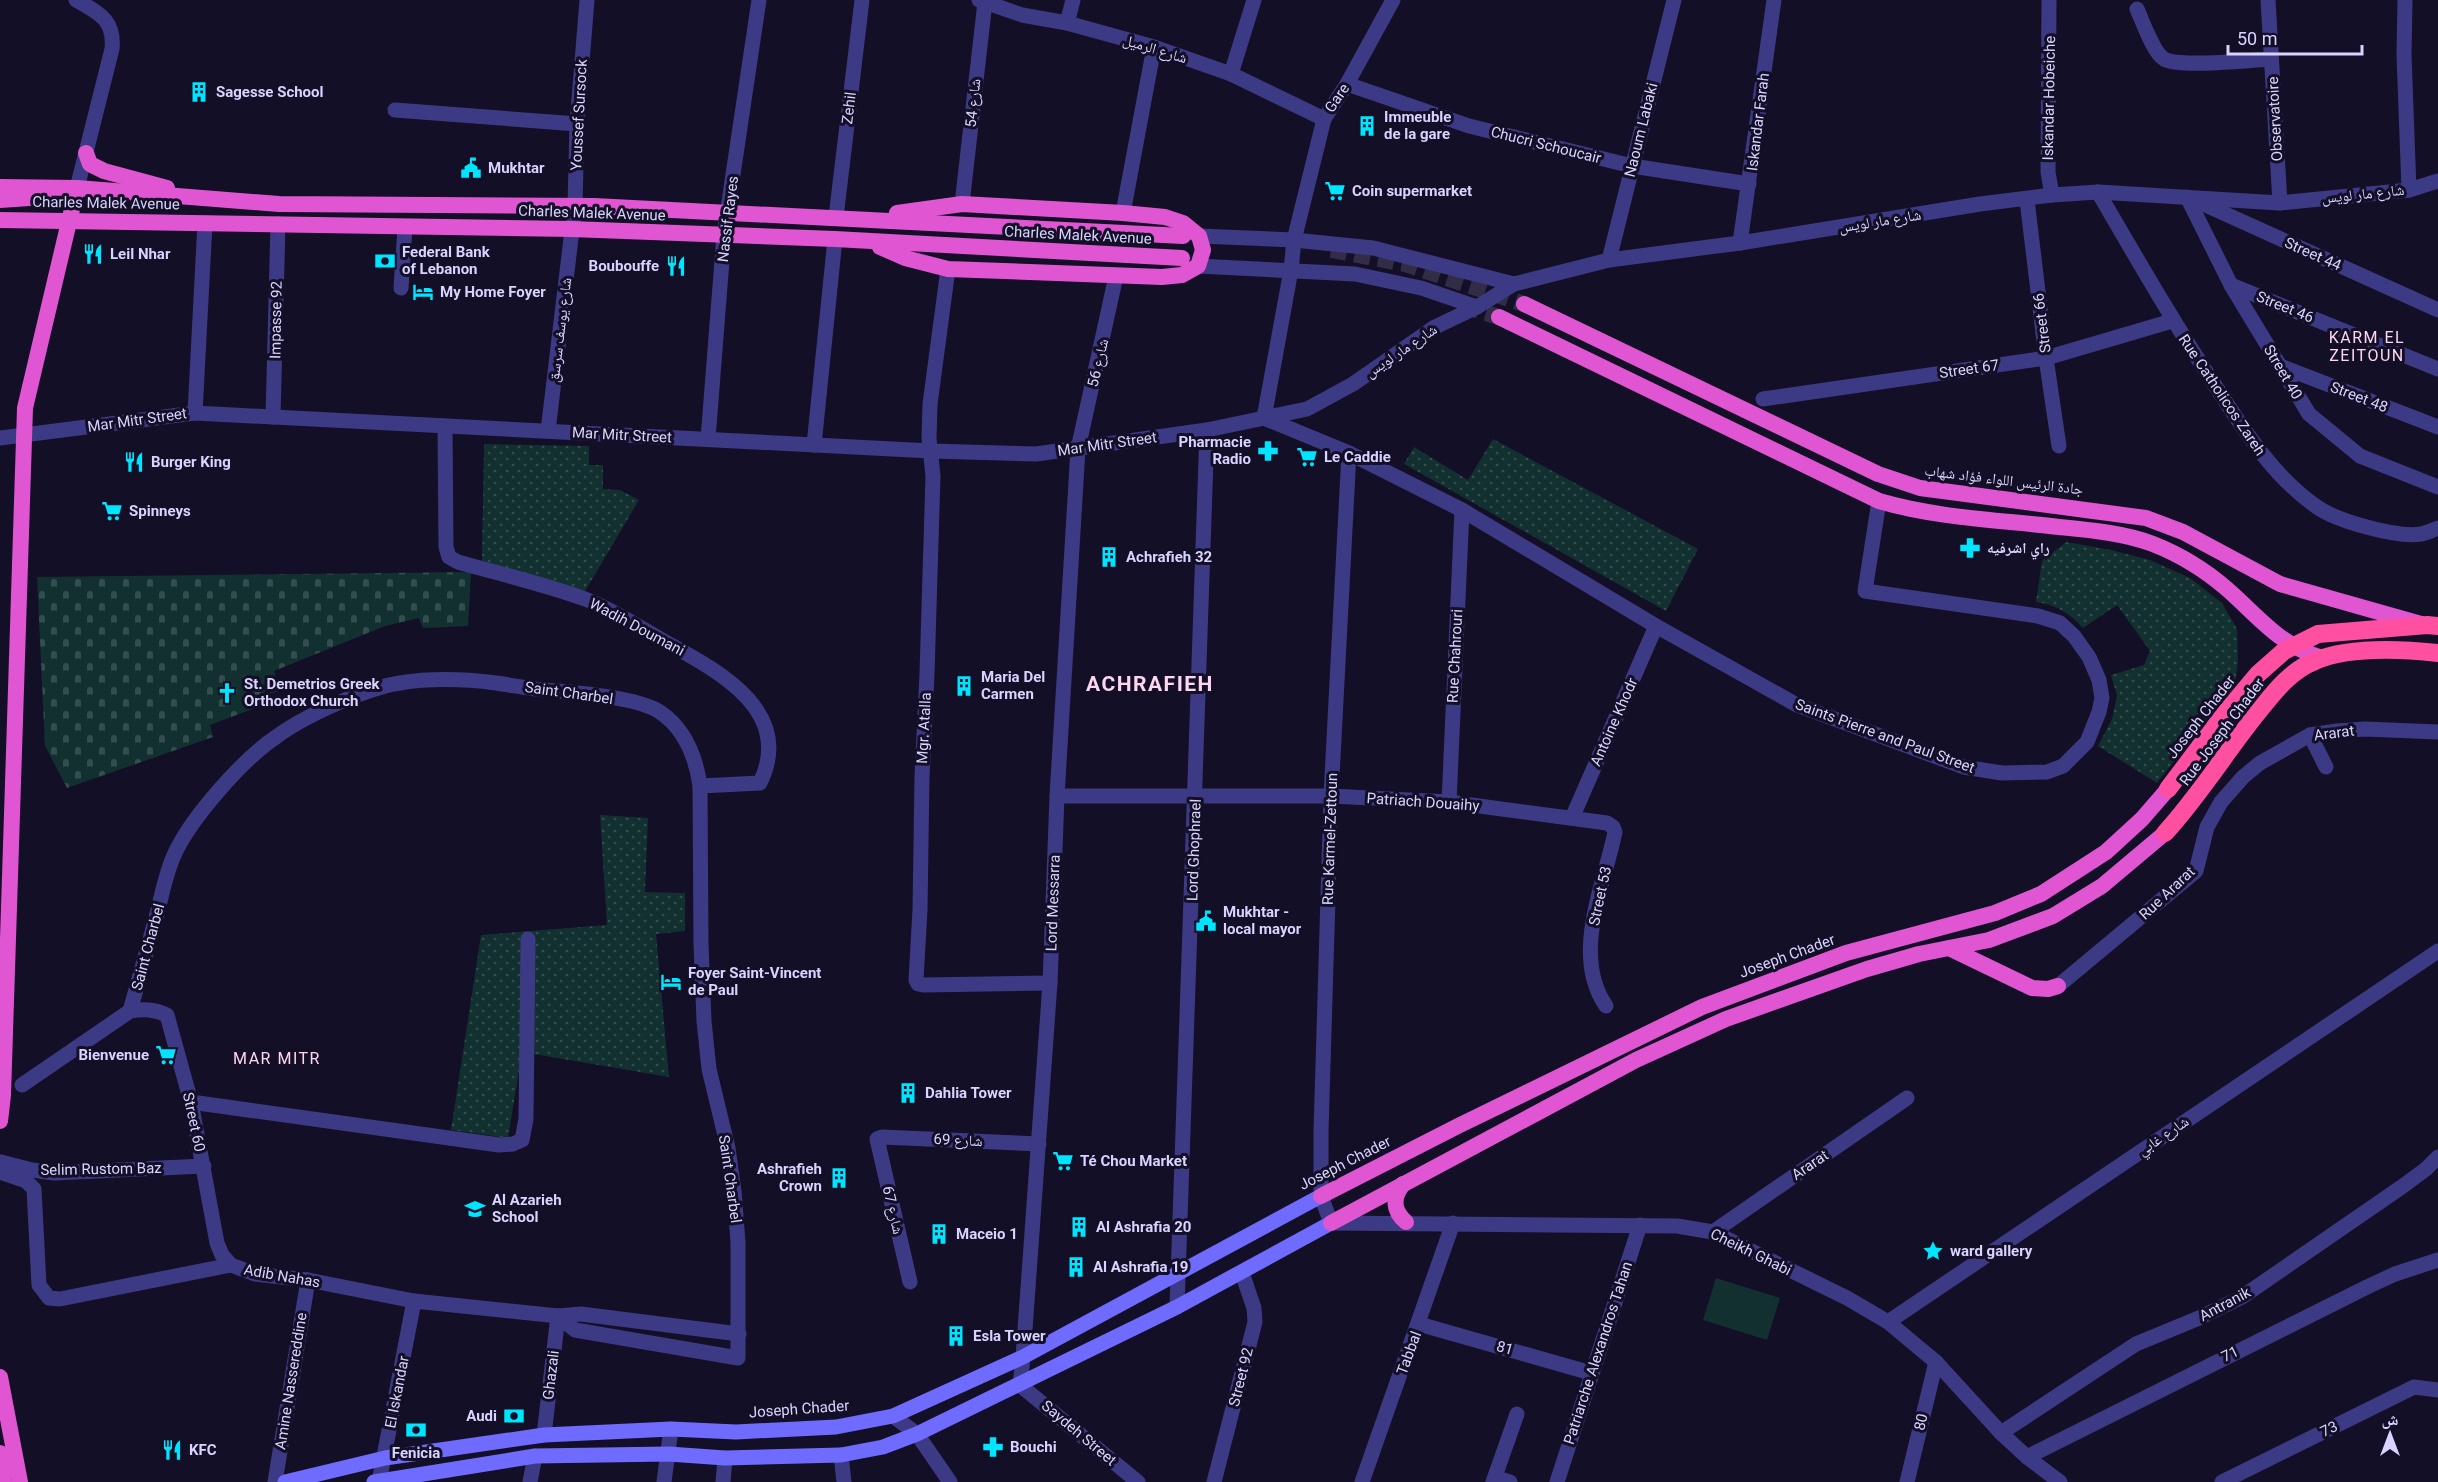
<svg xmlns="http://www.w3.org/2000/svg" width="2438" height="1482" viewBox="0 0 2438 1482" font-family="Roboto,'Noto Naskh Arabic',sans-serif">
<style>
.grass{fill:url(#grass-dots)}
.cemetery{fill:url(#cemetery-stones)}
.garden{fill:#12302f}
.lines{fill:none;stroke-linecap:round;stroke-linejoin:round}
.trunk-tunnel{stroke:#312d47;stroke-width:16;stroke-dasharray:16 8;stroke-linecap:butt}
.minor{stroke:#3d3a85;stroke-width:15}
.tertiary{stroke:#3d3a85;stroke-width:15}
.secondary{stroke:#6f6bff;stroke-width:15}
.trunk{stroke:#e055d1;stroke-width:16}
.motorway{stroke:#ff4fa3;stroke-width:18}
.labels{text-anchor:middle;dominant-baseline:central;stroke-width:6;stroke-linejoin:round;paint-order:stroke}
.street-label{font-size:15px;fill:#d9d4ff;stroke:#130f26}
.poi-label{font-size:15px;font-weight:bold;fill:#d9d4ff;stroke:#130f26;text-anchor:start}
.neighbourhood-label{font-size:16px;letter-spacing:1.5px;fill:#ffd6f0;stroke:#130f26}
.district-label{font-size:21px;font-weight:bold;letter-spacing:1.5px;fill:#ffd6f0;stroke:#130f26}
</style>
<defs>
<pattern id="grass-dots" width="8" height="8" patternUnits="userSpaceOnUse" patternTransform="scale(1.5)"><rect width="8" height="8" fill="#12302f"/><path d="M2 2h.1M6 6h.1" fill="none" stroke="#344d4e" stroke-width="1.8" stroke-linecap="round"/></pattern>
<pattern id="cemetery-stones" width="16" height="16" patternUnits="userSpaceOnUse" patternTransform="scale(1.5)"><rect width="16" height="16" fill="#12302f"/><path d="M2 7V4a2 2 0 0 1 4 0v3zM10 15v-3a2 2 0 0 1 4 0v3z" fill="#344d4e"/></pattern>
</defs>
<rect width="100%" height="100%" fill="#130f26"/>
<!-- grass -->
<g class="grass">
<polygon points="1493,439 1698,549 1666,611 1404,464 1414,447 1468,480"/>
<polygon points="484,444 589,446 589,465 603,465 603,489 620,490 639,500 584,593 482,561"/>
<path d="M2066,542L2111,550L2150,560L2190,578L2222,603L2237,629L2238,660L2235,683L2157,783L2098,746L2112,719L2117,696L2111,675L2144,665L2150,651L2117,605L2083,628C2070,613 2056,605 2036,602L2042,561Z"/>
<polygon points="600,815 648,818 645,892 685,893 685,931 656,934 669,1077 522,1052 508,1138 451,1130 481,935 607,925"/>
</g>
<!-- cemetery -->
<polygon class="cemetery" points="471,572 468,626 423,628 419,618 385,626 274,671 280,690 258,699 261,706 210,725 213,737 67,788 45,746 37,577"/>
<!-- garden -->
<polygon class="garden" points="1716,1278 1780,1298 1767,1340 1703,1320"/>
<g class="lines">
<!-- trunk-tunnel -->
<g class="trunk-tunnel">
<polyline points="1331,250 1405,264 1524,304"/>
<polyline points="1463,306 1499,317"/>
</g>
<!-- minor -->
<g class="minor">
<path d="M76,0C99,13 115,20 112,49L77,188"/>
<polyline points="979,0 1022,15 1067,23 1154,47 1231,74 1324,119"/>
<polyline points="1393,0 1347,84 1324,119 1294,240 1291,270 1264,418 1349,453 1462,510 1656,626 1797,705 1964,767 2002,773 2047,772 2063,766 2087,742 2099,712 2102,698 2099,680 2089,657 2074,636 2060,623 2038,616 1865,591 1879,501"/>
<polyline points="2049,0 2048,172 2052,195"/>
<polyline points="2268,0 2280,203"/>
<polyline points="2405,0 2404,55 2409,190"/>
<path d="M2137,9C2143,22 2153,52 2164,59C2179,68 2250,60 2271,59"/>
<polyline points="1067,23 1073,0"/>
<polyline points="1231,74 1254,0"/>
<polyline points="1347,84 1469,126 1632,166 1749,184"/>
<polyline points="395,110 577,124"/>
<path d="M2098,192C2137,259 2175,325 2218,390C2246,433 2274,477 2317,507C2337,521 2397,538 2421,534C2427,533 2432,530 2438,528"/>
<polyline points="2187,197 2231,285 2309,414 2360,456 2438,487"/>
<polyline points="2190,198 2438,310"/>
<polyline points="2027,200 2046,358 2059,446"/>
<polyline points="962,204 985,2"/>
<polyline points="1123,213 1154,47"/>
<polyline points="836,217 862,0"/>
<polyline points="1740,243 1774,0"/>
<polyline points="1609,260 1674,0"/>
<polyline points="948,269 930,404 929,438 933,476 927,674 922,777 920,910 916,980 918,984 923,985 1050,983"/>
<polyline points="2231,285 2438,369"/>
<polyline points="401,288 405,227"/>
<polyline points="2280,366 2438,427"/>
<polyline points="1763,399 2046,358 2172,321"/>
<polyline points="195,413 205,223"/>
<polyline points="273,417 278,224"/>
<path d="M445,426L446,547L449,557L458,562C500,574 544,584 585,599C612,609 637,626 662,640C714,669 796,709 760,783L700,786"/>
<polyline points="548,431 575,205 577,124 587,0"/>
<polyline points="708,439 724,235 759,0"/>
<polyline points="814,445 835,239"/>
<polyline points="2310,735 2326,767"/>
<path d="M1057,796H1331L1449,802L1607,823L1613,827L1615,832C1604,886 1571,955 1606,1006"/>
<polyline points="1449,802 1462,510"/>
<polyline points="1572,818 1656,626"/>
<polyline points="2058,986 2196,871 2207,827 2221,802 2243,777 2260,763 2310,735 2337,731 2365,729 2438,732"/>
<path d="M130,1011C144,1009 154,1009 167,1015L191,1102L217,1243L222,1255L231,1265L255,1274L308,1280L414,1301L558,1316L581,1314L739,1334"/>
<path d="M22,1085L130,1011C139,978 148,946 157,914C162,894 166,872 175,853C192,817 243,759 276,737C304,716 366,688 400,683C431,678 464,679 496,683C512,685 528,689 545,690C573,692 638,697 660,712C685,729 696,758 700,786L701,944L704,1021L709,1069L728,1148L734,1191L738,1242V1358L575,1330L558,1316"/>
<polyline points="191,1102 499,1145 513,1144 522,1140 526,1119 528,939"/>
<polyline points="1,1162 32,1170 54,1173 204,1166"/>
<polyline points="0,1172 26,1181 34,1189 39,1285 49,1298 60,1299 231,1265"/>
<polyline points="1321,1196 1321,1132 1331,796 1349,453"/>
<polyline points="1713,1232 1907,1098"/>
<polyline points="910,1282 877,1139 882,1137 1039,1144"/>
<polyline points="1177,1307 1207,430"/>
<polyline points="1888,1322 2438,951"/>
<polyline points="1419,1324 1591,1373"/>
<polyline points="1023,1357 1050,983 1057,796 1078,449 1116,276"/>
<polyline points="2001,1433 2136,1344 2199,1318 2242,1297 2403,1186 2426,1169 2438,1157"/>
<polyline points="544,1435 558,1316"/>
<polyline points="841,1455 844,1482"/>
<polyline points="2027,1457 2367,1287 2395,1274 2438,1260"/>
<polyline points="1495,1477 1510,1482"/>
<polyline points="275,1482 308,1280"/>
<polyline points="379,1482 414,1301"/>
<polyline points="530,1482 535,1456"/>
<polyline points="664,1482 671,1429"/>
<polyline points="723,1482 725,1458"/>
<polyline points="1214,1482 1255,1322 1254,1308 1242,1273"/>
<polyline points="1362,1482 1453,1223"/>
<polyline points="1493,1482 1517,1414"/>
<polyline points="1557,1482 1640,1225"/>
<polyline points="1907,1482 1936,1362"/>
<polyline points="2222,1482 2414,1387 2438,1390"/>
</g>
<!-- tertiary -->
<g class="tertiary">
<polyline points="1199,236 1294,240 1373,248 1514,284"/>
<polyline points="1198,266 1355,274 1421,288 1477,307"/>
<polyline points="0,438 195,413 931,451 1036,454 1207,430 1307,409 1353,384 1435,327 1477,307 1514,284 1609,260 1740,243 1980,204 2052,195 2098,192 2280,203 2409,190 2438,181"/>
<polyline points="1321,1196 1331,1223 1677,1226 1713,1232 1847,1298 1888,1322 1936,1362 2001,1433 2027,1457 2060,1482"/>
<polyline points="1023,1357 1020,1385 1138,1482"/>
<polyline points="893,1416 917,1434 950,1482"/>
</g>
<!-- secondary -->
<g class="secondary">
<polyline points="285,1482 385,1458 544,1435 671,1429 736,1432 836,1427 893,1416 1023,1357 1321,1196"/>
<polyline points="374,1482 535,1456 669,1454 725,1458 841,1455 883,1447 917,1434 1177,1307 1331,1223"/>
</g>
<!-- trunk -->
<g class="trunk">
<polyline points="86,153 90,164 104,171 167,188"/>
<polyline points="0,187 77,188 279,204 594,206 1183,236"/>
<polyline points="0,200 44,197"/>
<polyline points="0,220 571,229 835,239 1182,258"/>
<polyline points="880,247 905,258 948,269 1162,277 1182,275 1198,266 1203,250 1199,236 1183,223 1165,217 1123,213 962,204 897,213"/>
<polyline points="1524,304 1878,474 1920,488 2146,518 2183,532 2280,584 2421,624"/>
<path d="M1499,317L1879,501C1937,518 1999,520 2059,527C2090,530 2124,533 2153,544C2181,555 2205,570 2227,589C2259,617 2279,645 2322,658"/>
<polyline points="1949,948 2032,988 2048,989 2058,986"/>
<polyline points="0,1121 3,1095 25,408 77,188"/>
<path d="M1403,1184C1393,1197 1392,1210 1406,1222"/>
<polyline points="1321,1196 1458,1126 1702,1007 1846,953 1995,913 2041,894 2106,852 2142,819 2168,789"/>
<polyline points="1331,1223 1636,1060 1726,1019 1867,969 1919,954 1989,940 2053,916 2102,886 2165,833"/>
<polyline points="0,1377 20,1482"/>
<polyline points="0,1453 4,1482"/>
</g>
<!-- motorway -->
<g class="motorway">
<polyline points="2168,789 2226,712 2258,674 2284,651 2318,634 2427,625 2438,626"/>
<path d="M2165,833C2198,797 2224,755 2255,716C2272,695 2289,671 2315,661C2350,646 2401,649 2438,653"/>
</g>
</g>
<!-- icons -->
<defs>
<g id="building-bare" transform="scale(1.62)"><path d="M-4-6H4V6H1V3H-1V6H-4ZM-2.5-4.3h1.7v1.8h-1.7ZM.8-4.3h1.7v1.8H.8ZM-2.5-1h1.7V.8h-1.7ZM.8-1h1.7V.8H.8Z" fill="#00e5ff" stroke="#130f26" stroke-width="2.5" paint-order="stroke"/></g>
<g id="civic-bare" transform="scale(1.62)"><path d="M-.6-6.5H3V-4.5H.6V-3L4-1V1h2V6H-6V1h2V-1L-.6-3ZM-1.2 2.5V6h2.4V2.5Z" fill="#00e5ff" stroke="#130f26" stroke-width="2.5" paint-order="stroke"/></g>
<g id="supermarket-bare" transform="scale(1.62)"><path d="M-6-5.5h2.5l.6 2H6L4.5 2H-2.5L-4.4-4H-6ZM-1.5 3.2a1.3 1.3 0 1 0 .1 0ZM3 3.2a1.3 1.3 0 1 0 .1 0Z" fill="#00e5ff" stroke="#130f26" stroke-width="2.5" paint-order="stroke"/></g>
<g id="restaurant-bare" transform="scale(1.62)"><path d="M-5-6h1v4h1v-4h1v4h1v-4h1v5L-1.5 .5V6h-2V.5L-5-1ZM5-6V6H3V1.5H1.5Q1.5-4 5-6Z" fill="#00e5ff" stroke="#130f26" stroke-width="2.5" paint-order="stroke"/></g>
<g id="bank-bare" transform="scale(1.62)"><path d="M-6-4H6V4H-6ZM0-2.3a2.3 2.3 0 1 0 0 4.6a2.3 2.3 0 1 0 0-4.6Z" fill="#00e5ff" stroke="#130f26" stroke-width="2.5" paint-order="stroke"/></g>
<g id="hotel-bare" transform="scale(1.62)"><path d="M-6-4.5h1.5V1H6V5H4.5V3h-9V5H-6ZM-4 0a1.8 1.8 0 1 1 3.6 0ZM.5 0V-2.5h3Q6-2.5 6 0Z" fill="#00e5ff" stroke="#130f26" stroke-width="2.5" paint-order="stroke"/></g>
<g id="pharmacy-bare" transform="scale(1.62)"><path d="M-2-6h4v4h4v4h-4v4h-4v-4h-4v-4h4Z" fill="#00e5ff" stroke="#130f26" stroke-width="2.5" paint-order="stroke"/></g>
<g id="church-bare" transform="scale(1.62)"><path d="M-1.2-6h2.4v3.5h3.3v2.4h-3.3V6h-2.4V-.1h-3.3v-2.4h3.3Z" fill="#00e5ff" stroke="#130f26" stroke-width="2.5" paint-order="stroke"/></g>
<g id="school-bare" transform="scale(1.62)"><path d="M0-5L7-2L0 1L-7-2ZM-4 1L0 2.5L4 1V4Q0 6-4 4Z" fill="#00e5ff" stroke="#130f26" stroke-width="2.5" paint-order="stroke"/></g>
<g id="sight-bare" transform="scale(1.62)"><path d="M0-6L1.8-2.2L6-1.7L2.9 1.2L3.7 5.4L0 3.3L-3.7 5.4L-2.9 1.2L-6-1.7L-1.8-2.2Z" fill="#00e5ff" stroke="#130f26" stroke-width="2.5" paint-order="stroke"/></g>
</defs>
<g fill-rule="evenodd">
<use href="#building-bare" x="199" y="92"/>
<use href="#building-bare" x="1367" y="126"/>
<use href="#civic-bare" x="471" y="168"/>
<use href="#supermarket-bare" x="1335" y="191"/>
<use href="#restaurant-bare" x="93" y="254"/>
<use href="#bank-bare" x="385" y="261"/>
<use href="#restaurant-bare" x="676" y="266"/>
<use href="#hotel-bare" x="423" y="292"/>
<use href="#pharmacy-bare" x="1268" y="451"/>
<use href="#supermarket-bare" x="1307" y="457"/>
<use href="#restaurant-bare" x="134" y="462"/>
<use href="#supermarket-bare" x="112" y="511"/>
<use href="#pharmacy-bare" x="1970" y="548"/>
<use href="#building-bare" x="1109" y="557"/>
<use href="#building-bare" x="964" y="686"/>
<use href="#church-bare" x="227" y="693"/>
<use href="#civic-bare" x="1206" y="921"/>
<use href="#hotel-bare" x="671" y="982"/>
<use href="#supermarket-bare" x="166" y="1055"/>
<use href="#building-bare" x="908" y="1093"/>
<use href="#supermarket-bare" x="1063" y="1161"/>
<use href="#building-bare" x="839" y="1178"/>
<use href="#school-bare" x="475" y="1209"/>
<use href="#building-bare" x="1079" y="1227"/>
<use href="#building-bare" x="939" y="1234"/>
<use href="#sight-bare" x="1933" y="1251"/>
<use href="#building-bare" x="1076" y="1267"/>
<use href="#building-bare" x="956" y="1336"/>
<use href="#bank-bare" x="514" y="1416"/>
<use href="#bank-bare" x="416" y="1430"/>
<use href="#pharmacy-bare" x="993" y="1447"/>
<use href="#restaurant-bare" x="172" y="1450"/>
</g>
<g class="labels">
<!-- street labels -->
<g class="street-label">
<text transform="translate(1155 49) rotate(17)">شارع الرميل</text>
<text transform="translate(1337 98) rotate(-56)">Gare</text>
<text transform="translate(2049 98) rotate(-89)">Iskandar Hobeiche</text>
<text transform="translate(973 103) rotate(-84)">شارع 54</text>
<text transform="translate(849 108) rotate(-83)">Zehil</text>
<text transform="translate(579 115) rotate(-87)">Youssef Sursock</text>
<text transform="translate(2275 119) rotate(-93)">Observatoire</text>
<text transform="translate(1758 122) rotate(-83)">Iskandar Farah</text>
<text transform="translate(1641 130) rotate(-76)">Naoum Labaki</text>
<text transform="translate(1546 145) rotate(14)">Chucri Schoucair</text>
<text transform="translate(2363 194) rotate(-6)">شارع مار لويس</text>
<text transform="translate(106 203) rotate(1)">Charles Malek Avenue</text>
<text transform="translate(592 213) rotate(2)">Charles Malek Avenue</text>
<text transform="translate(728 219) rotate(-83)">Nassif Rayes</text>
<text transform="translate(1880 221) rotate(-9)">شارع مار لويس</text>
<text transform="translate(1078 235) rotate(3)">Charles Malek Avenue</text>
<text transform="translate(2313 254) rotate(24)">Street 44</text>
<text transform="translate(2285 307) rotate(22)">Street 46</text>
<text transform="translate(276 320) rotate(-89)">Impasse 92</text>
<text transform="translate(2042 323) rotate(-97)">Street 66</text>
<text transform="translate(560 330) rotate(-83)">شارع يوسف سرسق</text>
<text transform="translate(1401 351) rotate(-34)">شارع مار لويس</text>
<text transform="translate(1098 363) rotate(-77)">شارع 56</text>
<text transform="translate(1969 369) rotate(-8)">Street 67</text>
<text transform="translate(2283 372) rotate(59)">Street 40</text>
<text transform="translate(2222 395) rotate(56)">Rue Catholicos Zareh</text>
<text transform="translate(2359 397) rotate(21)">Street 48</text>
<text transform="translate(137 420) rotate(-8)">Mar Mitr Street</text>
<text transform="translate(622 435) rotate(3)">Mar Mitr Street</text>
<text transform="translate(1107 444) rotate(-8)">Mar Mitr Street</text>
<text transform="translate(2004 480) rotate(7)">جادة الرئيس اللواء فؤاد شهاب</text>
<text transform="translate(637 627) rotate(28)">Wadih Doumani</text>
<text transform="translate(1455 656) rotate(-87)">Rue Chahrouri</text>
<text transform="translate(569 693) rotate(8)">Saint Charbel</text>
<text transform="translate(2201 717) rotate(-52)">Joseph Chader</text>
<text transform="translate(1614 722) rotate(-66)">Antoine Khodr</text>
<text transform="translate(924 728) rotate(-87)">Mgr. Atalla</text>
<text transform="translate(2222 732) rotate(-53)">Rue Joseph Chader</text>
<text transform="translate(2334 733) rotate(-7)">Ararat</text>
<text transform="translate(1885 736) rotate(20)">Saints Pierre and Paul Street</text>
<text transform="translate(1423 802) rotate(4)">Patriach Douaihy</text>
<text transform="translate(1330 839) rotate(-88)">Rue Karmel-Zettoun</text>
<text transform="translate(1194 850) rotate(-88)">Lord Ghophrael</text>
<text transform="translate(2167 893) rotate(-43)">Rue Ararat</text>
<text transform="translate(1600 896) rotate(-78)">Street 53</text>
<text transform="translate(1053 903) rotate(-88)">Lord Messarra</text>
<text transform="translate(148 947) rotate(-75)">Saint Charbel</text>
<text transform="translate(1787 956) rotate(-20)">Joseph Chader</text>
<text transform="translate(194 1122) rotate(78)">Street 60</text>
<text transform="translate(2163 1136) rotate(-34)">شارع غابي</text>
<text transform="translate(958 1140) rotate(3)">شارع 69</text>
<text transform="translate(1345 1163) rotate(-27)">Joseph Chader</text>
<text transform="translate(1810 1165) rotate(-34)">Ararat</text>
<text transform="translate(101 1169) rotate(-1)">Selim Rustom Baz</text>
<text transform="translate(730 1179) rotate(82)">Saint Charbel</text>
<text transform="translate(893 1210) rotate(77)">شارع 67</text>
<text transform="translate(1751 1252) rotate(26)">Cheikh Ghabi</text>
<text transform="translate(282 1276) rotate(10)">Adib Nahas</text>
<text transform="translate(2225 1304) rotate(-28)">Antranik</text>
<text transform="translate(1505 1348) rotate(16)">81</text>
<text transform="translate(1409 1353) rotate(-70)">Tabbal</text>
<text transform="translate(1598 1353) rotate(-72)">Patriarche Alexandros Tahan</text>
<text transform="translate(2230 1354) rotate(-26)">71</text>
<text transform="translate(551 1375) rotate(-83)">Ghazali</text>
<text transform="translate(1241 1377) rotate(-76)">Street 92</text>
<text transform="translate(291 1381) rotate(-81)">Amine Nassereddine</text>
<text transform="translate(397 1392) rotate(-79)">El Iskandar</text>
<text transform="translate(799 1409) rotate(-4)">Joseph Chader</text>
<text transform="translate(1921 1422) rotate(-77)">80</text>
<text transform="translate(2329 1429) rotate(-26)">73</text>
<text transform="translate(1079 1433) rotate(40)">Saydeh Street</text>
</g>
<!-- poi labels -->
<g class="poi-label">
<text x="216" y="92">Sagesse School</text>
<text x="1384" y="117">Immeuble<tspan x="1384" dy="17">de la gare</tspan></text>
<text x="488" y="168">Mukhtar</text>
<text x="1352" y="191">Coin supermarket</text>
<text x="402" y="252">Federal Bank<tspan x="402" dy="17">of Lebanon</tspan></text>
<text x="110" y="254">Leil Nhar</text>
<text x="659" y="266" text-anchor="end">Boubouffe</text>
<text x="440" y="292">My Home Foyer</text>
<text x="1251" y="442" text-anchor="end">Pharmacie<tspan x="1251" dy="17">Radio</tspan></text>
<text x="1324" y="457">Le Caddie</text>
<text x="151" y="462">Burger King</text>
<text x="129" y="511">Spinneys</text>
<text x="1987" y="548">راي اشرفيه</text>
<text x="1126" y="557">Achrafieh 32</text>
<text x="981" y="677">Maria Del<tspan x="981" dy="17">Carmen</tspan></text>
<text x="244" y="684">St. Demetrios Greek<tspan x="244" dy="17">Orthodox Church</tspan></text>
<text x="1223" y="912">Mukhtar -<tspan x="1223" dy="17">local mayor</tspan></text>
<text x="688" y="973">Foyer Saint-Vincent<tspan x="688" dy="17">de Paul</tspan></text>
<text x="149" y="1055" text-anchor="end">Bienvenue</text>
<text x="925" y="1093">Dahlia Tower</text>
<text x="1080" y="1161">Té Chou Market</text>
<text x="822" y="1169" text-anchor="end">Ashrafieh<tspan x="822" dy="17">Crown</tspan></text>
<text x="492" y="1200">Al Azarieh<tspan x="492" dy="17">School</tspan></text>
<text x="1096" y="1227">Al Ashrafia 20</text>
<text x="956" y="1234">Maceio 1</text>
<text x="1950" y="1251">ward gallery</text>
<text x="1093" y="1267">Al Ashrafia 19</text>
<text x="973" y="1336">Esla Tower</text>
<text x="497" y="1416" text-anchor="end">Audi</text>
<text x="1010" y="1447">Bouchi</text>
<text x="189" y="1450">KFC</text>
<text x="416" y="1453" text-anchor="middle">Fenicia</text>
</g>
<!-- neighbourhood labels -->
<g class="neighbourhood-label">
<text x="2367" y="337">KARM EL<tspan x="2367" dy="18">ZEITOUN</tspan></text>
<text x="277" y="1058">MAR MITR</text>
</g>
<!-- district labels -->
<g class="district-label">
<text x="1150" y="684">ACHRAFIEH</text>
</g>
</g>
<!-- north arrow -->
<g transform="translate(2390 1434)" stroke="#130f26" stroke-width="4.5" paint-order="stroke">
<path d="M0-4.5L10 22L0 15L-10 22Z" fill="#d9d4ff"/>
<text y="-9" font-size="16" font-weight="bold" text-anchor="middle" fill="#d9d4ff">ش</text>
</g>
<!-- scale -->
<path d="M2228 45v9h134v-9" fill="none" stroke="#d9d4ff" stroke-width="3"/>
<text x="2237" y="45" font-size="18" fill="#d9d4ff" stroke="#130f26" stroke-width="4.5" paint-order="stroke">50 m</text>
</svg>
